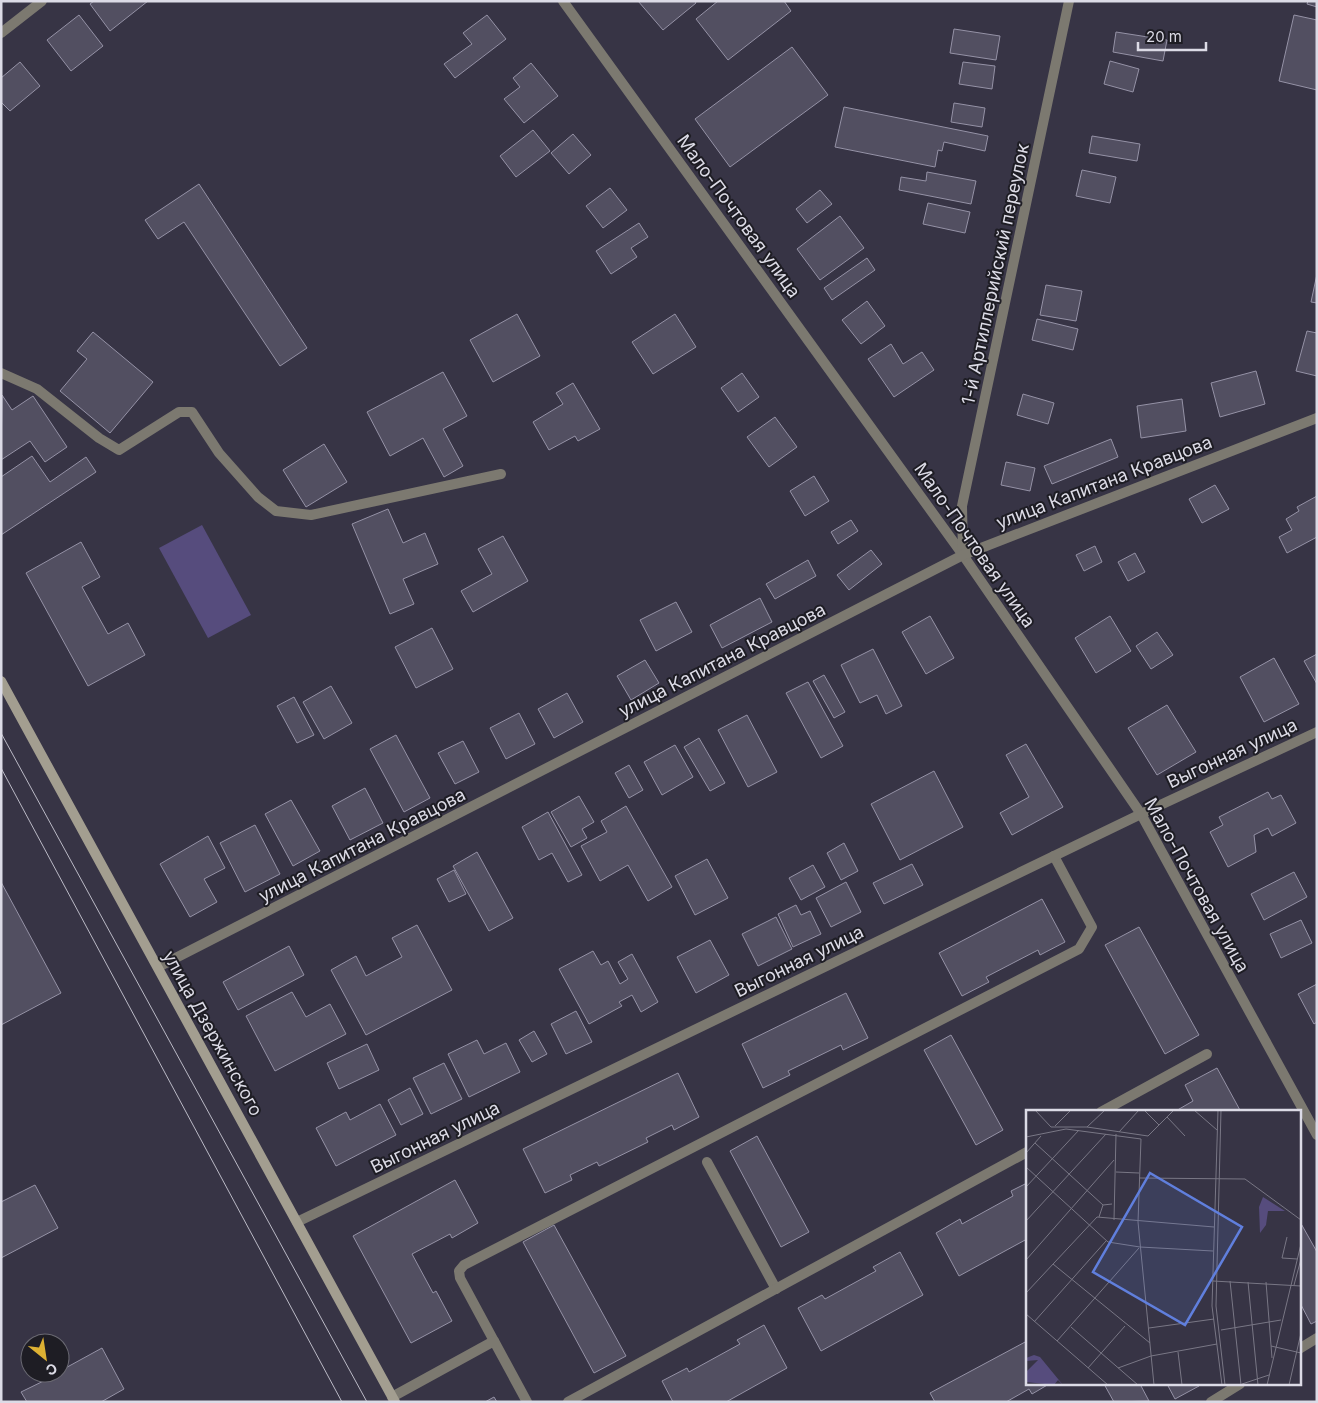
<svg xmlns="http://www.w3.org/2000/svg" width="1318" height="1403" viewBox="0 0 1318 1403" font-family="Inter,sans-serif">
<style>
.green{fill:#564c7d}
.building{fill:#524f61;stroke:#9592a6}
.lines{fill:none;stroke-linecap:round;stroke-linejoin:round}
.lane{stroke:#7c7970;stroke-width:10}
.street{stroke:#7c7970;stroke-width:10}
.secondary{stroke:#a39e90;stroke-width:10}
.tram{stroke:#bbbac6;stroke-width:1}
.labels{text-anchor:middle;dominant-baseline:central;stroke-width:4;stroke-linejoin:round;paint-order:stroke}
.street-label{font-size:18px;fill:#dcdbe6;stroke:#1e1d24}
.inset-road{fill:none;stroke:#797785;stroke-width:1}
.view{fill:#607fdd;fill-opacity:0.15;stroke:#607fdd;stroke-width:2.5}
.inset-edge{fill:none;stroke:#dcdbe6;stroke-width:2.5}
</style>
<rect width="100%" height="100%" fill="#373445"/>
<!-- green -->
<polygon class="green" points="202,525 251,615 208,638 159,548"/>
<!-- building -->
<g class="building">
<polygon points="94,1 148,1 110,31 90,4"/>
<polygon points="638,1 695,1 696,3 663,30"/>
<polygon points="718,1 784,1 791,11 728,60 696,19"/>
<polygon points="1308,1 1317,1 1317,7 1307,4"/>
<polygon points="79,15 103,46 71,71 47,40"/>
<polygon points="487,15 506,39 455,78 444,64 472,44 463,33"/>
<polygon points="1294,15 1317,20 1317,90 1279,81"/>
<polygon points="954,29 1000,36 996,60 950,53"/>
<polygon points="1116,32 1167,40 1163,61 1113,52"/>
<polygon points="792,47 828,95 730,167 695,119"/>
<polygon points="1110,61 1139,69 1133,92 1104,84"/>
<polygon points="20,62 40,86 10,111 1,102 1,78"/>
<polygon points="963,62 995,66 992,89 959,84"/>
<polygon points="531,63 558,96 524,123 504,99 520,87 513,78"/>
<polygon points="954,103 985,108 982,127 951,122"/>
<polygon points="844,107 988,136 985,151 944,142 942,151 938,150 935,167 835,147"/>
<polygon points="533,130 550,151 516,177 500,156"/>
<polygon points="573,134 591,155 569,174 551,153"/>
<polygon points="1092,136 1140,144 1137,161 1089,153"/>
<polygon points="1082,170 1116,177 1110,203 1076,196"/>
<polygon points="927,172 976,181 971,204 899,190 901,177 926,181"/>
<polygon points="199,184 307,348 280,366 184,222 158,239 145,220"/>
<polygon points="610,188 627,210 603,228 586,206"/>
<polygon points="820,190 832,204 807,223 796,209"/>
<polygon points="928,203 970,212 965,233 923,224"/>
<polygon points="840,216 864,248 820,280 797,249"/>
<polygon points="639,223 648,237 631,248 637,257 611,274 596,251"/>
<polygon points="867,258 875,270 832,300 824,288"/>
<polygon points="1317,274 1317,303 1311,302"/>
<polygon points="1046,285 1082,291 1076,321 1040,315"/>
<polygon points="867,301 885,326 861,344 842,320"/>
<polygon points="517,314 540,356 493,382 470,340"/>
<polygon points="675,314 696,347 653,374 632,342"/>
<polygon points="1037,319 1078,329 1073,350 1032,340"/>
<polygon points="1307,331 1317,333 1317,376 1296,371"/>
<polygon points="93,332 153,382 110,433 60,391 87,359 77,351"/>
<polygon points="891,344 903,364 922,352 934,370 894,397 868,359"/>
<polygon points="1256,371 1265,404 1220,417 1211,383"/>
<polygon points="443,372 467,416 443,429 463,466 444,477 423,438 390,456 367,412"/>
<polygon points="742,373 759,397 738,412 721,388"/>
<polygon points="573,383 600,429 578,441 575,436 549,450 533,422 563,404 556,393"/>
<polygon points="1023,394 1054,403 1048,424 1017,415"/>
<polygon points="2,395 12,410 33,396 67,447 45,462 30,441 1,460"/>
<polygon points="1182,399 1186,431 1141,438 1137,406"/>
<polygon points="775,417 797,447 769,467 747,437"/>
<polygon points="1111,439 1118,457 1052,484 1044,466"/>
<polygon points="324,444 347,482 306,507 283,470"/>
<polygon points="32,456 50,482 86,457 96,472 1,535 1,477"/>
<polygon points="1006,462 1035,468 1030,491 1001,485"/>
<polygon points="814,476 829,501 805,516 790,491"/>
<polygon points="1215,485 1229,509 1202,523 1189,499"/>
<polygon points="1317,496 1317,537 1287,553 1279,537 1292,530 1286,519 1299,511 1297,507"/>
<polygon points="388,509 403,543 425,533 438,564 403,579 414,604 390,614 352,524"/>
<polygon points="851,520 858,531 838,544 831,532"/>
<polygon points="503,536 528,581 473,612 461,591 492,574 478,549"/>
<polygon points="81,542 100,577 82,587 108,634 128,623 145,655 88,686 26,573"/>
<polygon points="1095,546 1102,562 1084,571 1076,555"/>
<polygon points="871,550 882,564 849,590 837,575"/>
<polygon points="1135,553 1145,572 1128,581 1118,562"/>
<polygon points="808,560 816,576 775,599 766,584"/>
<polygon points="760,598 772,622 722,648 710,625"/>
<polygon points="676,602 692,632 656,651 640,620"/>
<polygon points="930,616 954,658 926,674 902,632"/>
<polygon points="1110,616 1131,651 1096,673 1075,638"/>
<polygon points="432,628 453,669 416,688 395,647"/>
<polygon points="1157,632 1173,655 1151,669 1136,646"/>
<polygon points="873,649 902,706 886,714 877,695 860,703 841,665"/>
<polygon points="1317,654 1317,684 1304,661"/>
<polygon points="1274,658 1299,704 1264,722 1240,677"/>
<polygon points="645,660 659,683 631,700 617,676"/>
<polygon points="824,675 845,712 834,718 813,681"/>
<polygon points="808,682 843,746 821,758 786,693"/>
<polygon points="331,686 352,723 324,739 303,702"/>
<polygon points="567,693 583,722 554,738 538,709"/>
<polygon points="294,697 314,735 297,743 277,706"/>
<polygon points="1167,705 1196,752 1157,775 1128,728"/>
<polygon points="519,713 535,744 506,759 490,728"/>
<polygon points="747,715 777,772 748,787 718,730"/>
<polygon points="396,735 430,798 404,812 370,749"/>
<polygon points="699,738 725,783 710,791 684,747"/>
<polygon points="463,741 479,772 455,784 438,753"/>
<polygon points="1026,744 1063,807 1012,835 1000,813 1029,797 1006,755"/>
<polygon points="675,745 693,777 662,795 644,762"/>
<polygon points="629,765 643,790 629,798 615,773"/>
<polygon points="934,771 963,827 900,860 871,804"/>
<polygon points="365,788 383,823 350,840 332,806"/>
<polygon points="1268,792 1272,799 1281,795 1296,823 1272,836 1268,828 1254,835 1256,852 1228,867 1210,832 1223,825 1219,817"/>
<polygon points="579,796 594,822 582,829 587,838 571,847 551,812"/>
<polygon points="291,800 320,851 293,866 265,814"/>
<polygon points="626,806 672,887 648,901 628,865 600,881 581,846 607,832 601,821"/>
<polygon points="548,812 582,875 568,882 552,853 539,860 522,827"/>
<polygon points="255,825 280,874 245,892 220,843"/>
<polygon points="208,836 225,868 204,879 217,902 190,917 160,864"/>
<polygon points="844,843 858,871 841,880 827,853"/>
<polygon points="477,852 513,918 489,931 453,866"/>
<polygon points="707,859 728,898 695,915 675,876"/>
<polygon points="912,864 923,885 884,904 873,883"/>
<polygon points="813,865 825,887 801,900 789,878"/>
<polygon points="454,870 466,894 449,902 437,879"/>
<polygon points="1294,872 1307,897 1264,920 1251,894"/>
<polygon points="1,882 61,993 1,1025"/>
<polygon points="846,882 861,912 831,927 816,898"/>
<polygon points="1042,899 1065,942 1040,955 1038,950 986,977 989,982 962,996 939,953"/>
<polygon points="796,905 801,915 810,911 821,934 793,947 778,914"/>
<polygon points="776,917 792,949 758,966 742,934"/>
<polygon points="1301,920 1312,943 1281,958 1270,934"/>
<polygon points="417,925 452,990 366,1035 331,970 356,956 366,976 402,957 392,938"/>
<polygon points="1139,927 1199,1035 1165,1054 1105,945"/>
<polygon points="710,940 729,975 696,993 677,957"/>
<polygon points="289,946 304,975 238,1010 223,982"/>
<polygon points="593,951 601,965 608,961 620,984 628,979 618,962 632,954 658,1002 641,1012 632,995 619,1002 622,1006 589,1024 559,969"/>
<polygon points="1317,984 1317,1022 1314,1024 1298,994"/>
<polygon points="292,992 306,1017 330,1004 346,1034 275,1071 246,1016"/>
<polygon points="846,993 868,1038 843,1050 841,1045 788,1071 790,1075 763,1088 742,1044"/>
<polygon points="576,1011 592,1042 566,1054 551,1024"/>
<polygon points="534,1031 547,1054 532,1062 519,1040"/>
<polygon points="951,1035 1003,1130 976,1145 924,1050"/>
<polygon points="477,1040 484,1054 506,1043 520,1072 469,1097 448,1054"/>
<polygon points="367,1044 379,1070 339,1089 327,1063"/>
<polygon points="444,1063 462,1099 431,1114 413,1078"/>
<polygon points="1217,1068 1241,1112 1174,1112 1193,1101 1185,1085"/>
<polygon points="678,1073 699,1117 674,1130 672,1125 646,1138 648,1142 599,1166 597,1162 570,1175 572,1180 545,1193 523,1149"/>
<polygon points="410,1088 423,1114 401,1125 388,1100"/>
<polygon points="380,1104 396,1135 336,1166 316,1128 346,1112 350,1120"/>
<polygon points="757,1136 809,1232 781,1247 730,1151"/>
<polygon points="455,1180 478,1223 452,1238 450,1234 412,1254 433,1293 436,1291 452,1321 411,1343 353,1236"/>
<polygon points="1027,1183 1027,1239 959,1276 936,1233 960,1219 962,1224 1013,1196 1011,1191"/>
<polygon points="35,1185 58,1228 1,1258 1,1202"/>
<polygon points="1299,1220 1317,1252 1317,1321 1311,1324 1299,1301"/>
<polygon points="554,1225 626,1356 594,1373 523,1242"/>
<polygon points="900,1252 923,1295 821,1351 798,1308 822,1295 825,1299 876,1271 873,1267"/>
<polygon points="764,1325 787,1368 726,1402 673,1402 662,1381 687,1368 689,1372 740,1344 737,1340"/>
<polygon points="1027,1341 1027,1384 1049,1384 1032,1394 1029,1389 1006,1402 935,1402 930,1393"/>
<polygon points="102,1348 124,1389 101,1402 27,1402 21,1392 60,1373 60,1371"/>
<polygon points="1104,1384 1140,1384 1149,1401 1114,1402"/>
<polygon points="1167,1384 1198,1384 1199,1386 1175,1399"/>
<polygon points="494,1397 497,1402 485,1402"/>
</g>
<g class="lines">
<!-- lane -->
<g class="lane">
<polyline points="1,373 37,389 99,438 119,450 179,412 192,412 219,453 258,497 276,511 311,515 501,474"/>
<polyline points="1101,1112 1207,1054"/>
<polyline points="707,1162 776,1289"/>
<polyline points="494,1341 460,1278 459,1271 464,1265 1079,949 1092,927 1054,856"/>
<polyline points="392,1397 494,1341 527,1402"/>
<polyline points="568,1402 1027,1152"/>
</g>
<!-- street -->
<g class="street">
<polyline points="563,1 963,555 1141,814 1317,1135"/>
<polyline points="1,33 42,1"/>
<polyline points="963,555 962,506 1069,1"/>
<polyline points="158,967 963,555 1317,418"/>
<polyline points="297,1222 1141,814 1317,732"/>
<polyline points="1299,1349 1317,1338"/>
<polyline points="1211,1402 1240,1384"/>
</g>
<!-- secondary -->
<polyline class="secondary" points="1,681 395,1402"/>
<!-- tram -->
<g class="tram">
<polyline points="1,733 367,1402"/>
<polyline points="1,768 342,1402"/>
</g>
</g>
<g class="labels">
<!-- street labels -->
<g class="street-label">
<text transform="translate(739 216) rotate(54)">Мало-Почтовая улица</text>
<text transform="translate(995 274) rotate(-78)">1-й Артиллерийский переулок</text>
<text transform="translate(1104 482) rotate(-21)">улица Капитана Кравцова</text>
<text transform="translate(975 545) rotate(55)">Мало-Почтовая улица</text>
<text transform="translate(722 660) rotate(-27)">улица Капитана Кравцова</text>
<text transform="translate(1232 753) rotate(-25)">Выгонная улица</text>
<text transform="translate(362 845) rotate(-27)">улица Капитана Кравцова</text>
<text transform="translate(1197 885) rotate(61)">Мало-Почтовая улица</text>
<text transform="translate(799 961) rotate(-26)">Выгонная улица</text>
<text transform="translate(213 1033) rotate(61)">улица Дзержинского</text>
<text transform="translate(435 1137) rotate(-26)">Выгонная улица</text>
</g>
</g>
<!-- overview -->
<g transform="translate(1026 1110)">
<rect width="275" height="275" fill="#373445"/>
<path d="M237,87L259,101H242L240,115L234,123L233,97ZM8,245L14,247L37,275L32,270L28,275L0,272V262L12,250L0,251V248Z" fill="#564c7d"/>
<path class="inset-road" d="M9,0L25,17H61L122,26L148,0M118,0L133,15M168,0L191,20M192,0L186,196L196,275M195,0L190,196L199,275M141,7L159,26M29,16L45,0M61,17L79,0M93,22L113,0M0,27L40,19L115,29L112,112L128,275M9,33L77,95M0,43L15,26M0,57L82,132L114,137L187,141M90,62L113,63M113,68L219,69L275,110M0,77L53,20M73,107L77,95L86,94M88,110L90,24M0,111L80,24M261,127L256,148L271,149M0,150L88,50M27,154L124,233M187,171L275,176M204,171L215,275M222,172L232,275M240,172L246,248M268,175L275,149M0,183L71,107L188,117M0,204L82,275M8,212L80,131M45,217L112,275M123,218L188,209M195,220L255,210M31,231L113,138M245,236L275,243M152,242L156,275M62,258L99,216M92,258L125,246L191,234M216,274L243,265M241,275L275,134M263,275L275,223"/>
<path class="view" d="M124,63L216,117L159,215L67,162Z"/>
<rect width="275" height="275" class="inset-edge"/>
</g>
<!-- border -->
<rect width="1318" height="1403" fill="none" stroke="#dcdbe6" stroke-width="5"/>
<!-- north arrow -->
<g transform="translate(45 1358) rotate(150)"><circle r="24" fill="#1e1d24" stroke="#6a6972"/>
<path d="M0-4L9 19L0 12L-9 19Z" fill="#ddb133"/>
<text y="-8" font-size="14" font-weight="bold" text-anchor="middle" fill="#dcdbe6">С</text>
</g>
<!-- scale -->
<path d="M1138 42v8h68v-8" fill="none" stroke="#dcdbe6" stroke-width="2.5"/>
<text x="1146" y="42" font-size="15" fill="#dcdbe6" stroke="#1e1d24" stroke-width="4" paint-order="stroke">20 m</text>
</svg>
